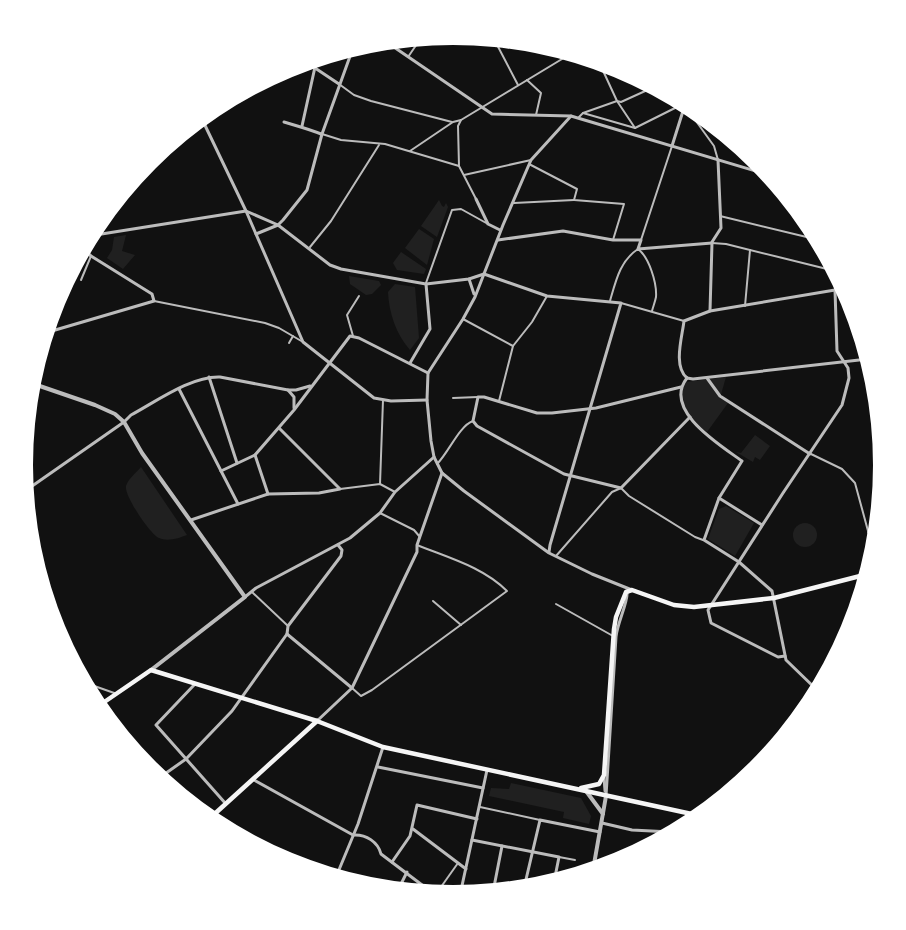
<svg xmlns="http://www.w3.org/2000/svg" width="906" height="930" viewBox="0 0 906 930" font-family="Inter,sans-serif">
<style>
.green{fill:#202020}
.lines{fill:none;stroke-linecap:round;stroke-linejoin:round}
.pedestrian{stroke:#bcbcbc;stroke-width:2}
.minor{stroke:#bcbcbc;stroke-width:3}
.tertiary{stroke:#bcbcbc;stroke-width:4}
.secondary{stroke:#f5f5f5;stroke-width:4.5}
</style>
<rect width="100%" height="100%" fill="#111"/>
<!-- green -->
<g class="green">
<polygon points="439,200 442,206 444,207 446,203 448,207 437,237 421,226"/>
<polygon points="419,229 434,239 427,265 405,248"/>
<polygon points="126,235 122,251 135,255 123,269 107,258 112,250 114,237"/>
<polygon points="401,252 426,269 424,274 397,270 393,263"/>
<polygon points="349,276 379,281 381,285 372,294 366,295 350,284"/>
<path d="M395,284L415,287L419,338L410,350C396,334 389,313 388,292Z"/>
<path d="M726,377L720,398L728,403L707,432C693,421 675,401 686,382Z"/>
<polygon points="755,435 770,446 760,460 755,457 753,462 736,452 741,453"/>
<path d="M141,467L187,535C179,538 168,542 159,538C151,535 124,496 126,486C128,479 136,473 141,467Z"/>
<polygon points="726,506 754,523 735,556 708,539 719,509"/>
<circle cx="805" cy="535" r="12"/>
<polygon points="511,783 581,798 591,816 589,824 563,818 564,812 489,796 491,788 509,789"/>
</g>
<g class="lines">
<!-- pedestrian -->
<g class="pedestrian">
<polyline points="494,39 518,85"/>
<polyline points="408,57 421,38"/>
<polyline points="599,62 617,101 621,102 654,87"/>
<polyline points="527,80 541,93 536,115"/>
<polyline points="339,84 354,95 371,101 452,122"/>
<polyline points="682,108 688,110 714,146 718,160"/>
<polyline points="583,113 617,101 635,128"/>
<polyline points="579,117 583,113 635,128"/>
<polyline points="461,120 458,126 459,166 476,199"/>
<polyline points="635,128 685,103"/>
<polyline points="322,134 341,140 385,144 459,166"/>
<polyline points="728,136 730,138"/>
<polyline points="410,151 453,122 461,120 572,53"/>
<polyline points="748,153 753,170"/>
<polyline points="529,164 577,189 574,200 624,204 613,240"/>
<polyline points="464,175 531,160"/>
<polyline points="514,203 574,200"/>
<polyline points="720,216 819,240"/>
<polyline points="641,240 672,146"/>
<polyline points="712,243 726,244 835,271"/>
<polyline points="310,247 331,221 379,145"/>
<polyline points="81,280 91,256"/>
<polyline points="426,283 452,210 461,209 488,224"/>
<polyline points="154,301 265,323 279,328 303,342"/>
<path d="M610,301C616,280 620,261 638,249C649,257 657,283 656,297C655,302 653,307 652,311"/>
<polyline points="621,303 684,321"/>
<polyline points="745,306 750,250"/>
<polyline points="463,319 513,346"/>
<polyline points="353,336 347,315 359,296"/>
<polyline points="289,343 293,336"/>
<polyline points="453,398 478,397"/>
<polyline points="499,401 513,346 532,322 547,296"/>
<polyline points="811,454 842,469 855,483 874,553"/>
<path d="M437,464C449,452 459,426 473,421"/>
<polyline points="380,484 383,400"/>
<polyline points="340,489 380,484 395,492"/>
<polyline points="380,513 414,530 420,537"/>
<polyline points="868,532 878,524"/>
<polyline points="556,556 612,492 621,488 629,496 695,537 703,540"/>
<polyline points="252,592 288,626"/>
<polyline points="433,601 461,625"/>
<polyline points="556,604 613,636"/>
<polyline points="83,682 117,694"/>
<path d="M352,688L361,696L372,690L507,591C483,567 449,558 417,545"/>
<polyline points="480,807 540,820"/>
<polyline points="559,857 575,860"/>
<polyline points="436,894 458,863"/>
</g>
<!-- minor -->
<g class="minor">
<polyline points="385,41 492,114 571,116 769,175"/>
<polyline points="306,62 339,84"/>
<polyline points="571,116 531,160 503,225 475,297 463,319 428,373 427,400 431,441 434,457 442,473 464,491 549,553 592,574 632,590"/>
<polyline points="201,117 246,211 303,342 374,398 391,401 427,400"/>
<path d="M284,122C297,126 309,129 321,134"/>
<polyline points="302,126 315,67"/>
<polyline points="672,146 683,111 678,100"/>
<polyline points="476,199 488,224 500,230"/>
<polyline points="256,234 278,225 283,220 307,190 322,134 353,48"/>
<polyline points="89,236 246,211 278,225 330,265 341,269 426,284 469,279 484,274"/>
<polyline points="498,240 563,231 613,240 641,240 638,249 712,243"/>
<polyline points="712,242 721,228 718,160"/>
<polyline points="484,274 547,296 621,303 550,545 549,552"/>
<polyline points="469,279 474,294"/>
<polyline points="710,311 712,243"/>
<polyline points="45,333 154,301 152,294 91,256 83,249"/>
<polyline points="410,363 430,329 426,284"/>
<polyline points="209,377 237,463"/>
<path d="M687,378C662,410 720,445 742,461L719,498L704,540L739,562L772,591L786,660L818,691"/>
<path d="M687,378C673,366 682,338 684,321L710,311L835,290"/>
<polyline points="687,378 693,379 868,359"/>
<polyline points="707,378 720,396 810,454"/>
<polyline points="36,385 49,332"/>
<polyline points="681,387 596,408 552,413 537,413 484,397 478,397 473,421 477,426 564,474 621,488 690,417"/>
<polyline points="179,389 238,504"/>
<polyline points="288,390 294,397 294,408"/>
<polyline points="279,428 339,488"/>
<polyline points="255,455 268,494"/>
<polyline points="221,471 255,455 294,410 350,336 359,338 428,373"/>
<path d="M25,491L124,422L131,415C157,401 191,376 220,377L288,390H296L310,386"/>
<polyline points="719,498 762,525"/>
<polyline points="191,520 268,494 319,493 340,489"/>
<polyline points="245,597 256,588 350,538 380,513 395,492 434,457"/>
<polyline points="287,634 352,688"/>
<polyline points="785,656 778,657 711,623 708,610 783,493 842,405 849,378 848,368 837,351 835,290 839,279"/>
<polyline points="195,684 156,725 226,804"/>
<polyline points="317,721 352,688 417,552 417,545 442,473"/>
<polyline points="378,767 483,788"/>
<polyline points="604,777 605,791"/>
<polyline points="159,778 186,759 232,711 287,634 288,626 341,556 342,550 338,545"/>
<path d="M254,780L353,835C366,834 378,842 381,854L434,894"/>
<path d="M606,796L616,637C617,624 628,602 627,593"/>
<polyline points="602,823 632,830 671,832"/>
<polyline points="413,829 466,869"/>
<polyline points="472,840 559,857 554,882"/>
<polyline points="392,862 410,836 417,805 477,819"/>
<polyline points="336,877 358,824 383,747"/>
<polyline points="524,888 540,820 600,832"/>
<polyline points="398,890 407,872"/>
<polyline points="493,892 502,846"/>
<polyline points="460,895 487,770"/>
</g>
<!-- tertiary -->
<g class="tertiary">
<polyline points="31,383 95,405 115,414 124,422 142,453 245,597 151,670"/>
<polyline points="586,791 603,814"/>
<polyline points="593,870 606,796"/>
</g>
<!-- secondary -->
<g class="secondary">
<polyline points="97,707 151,670 317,721 383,747 701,816"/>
<polyline points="581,788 599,784 604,775 614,629 616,617 626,592 632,590 674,605 694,607 774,598 868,574"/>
<polyline points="209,819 317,721"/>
</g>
</g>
<!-- crop -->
<path d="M0 0H906V930H0ZM33 465a420 420 0 1 1 840 0a420 420 0 1 1-840 0Z" fill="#fff" fill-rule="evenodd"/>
</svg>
